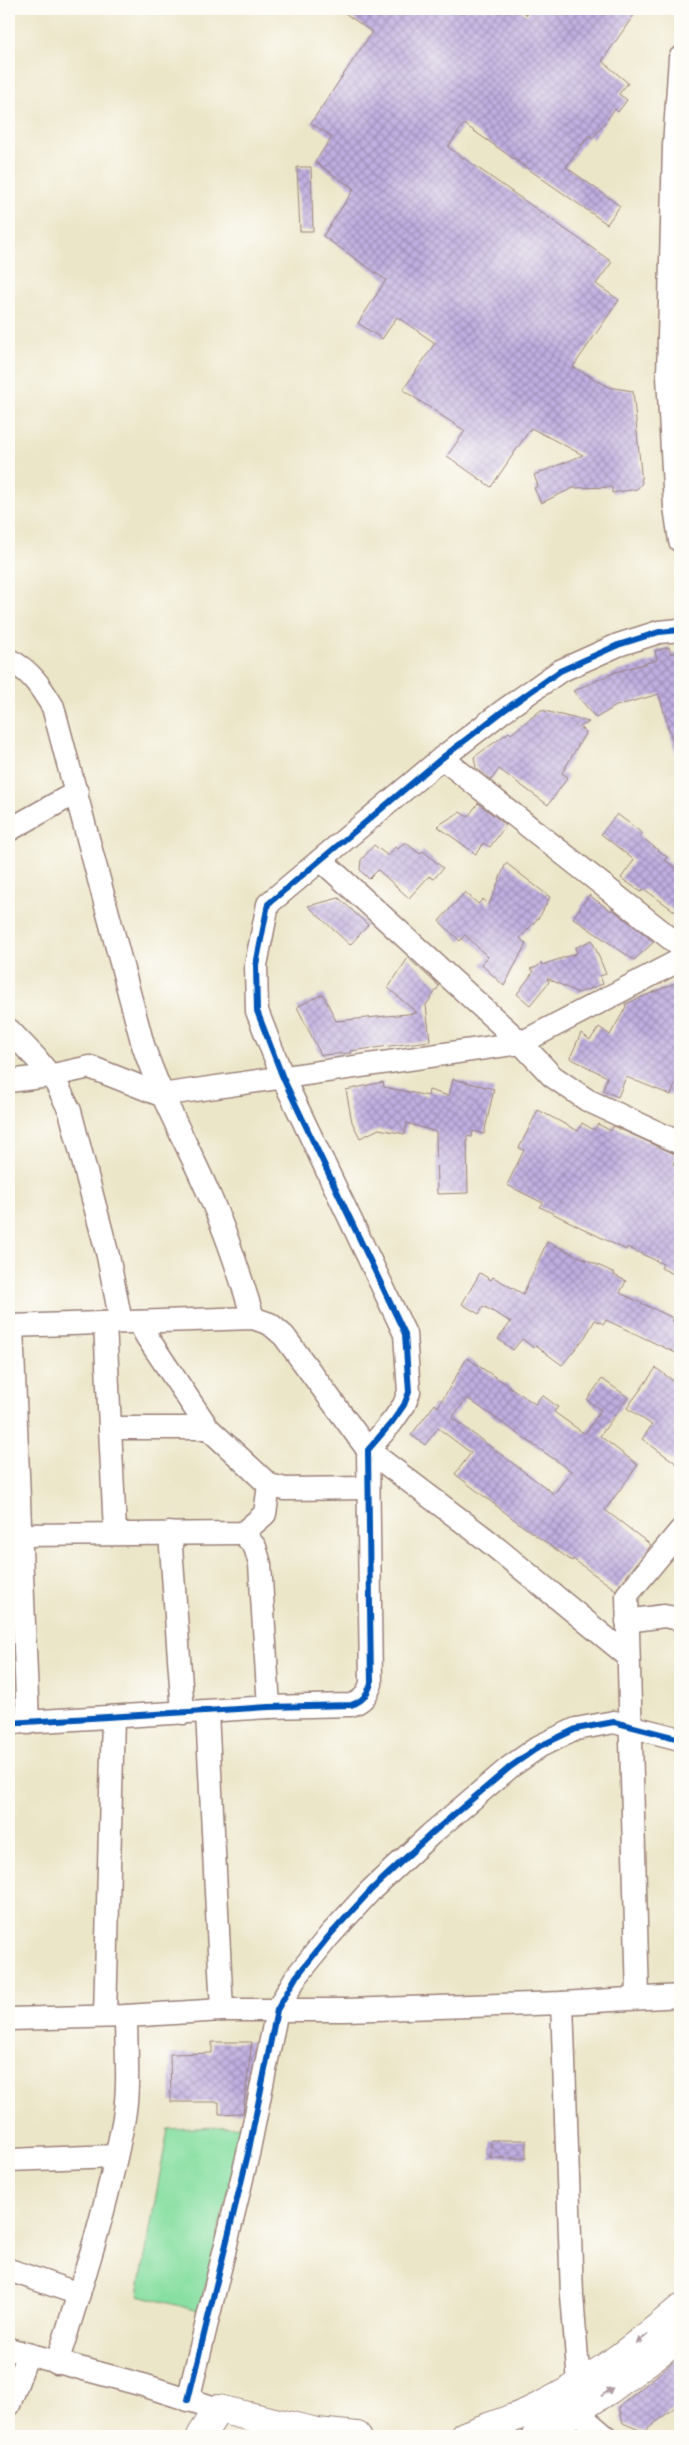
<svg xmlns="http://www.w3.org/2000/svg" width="689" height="2445" viewBox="0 0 689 2445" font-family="'EB Garamond',serif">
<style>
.pitch{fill:#88dfa2;stroke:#697f66}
.building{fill:url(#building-cross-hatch);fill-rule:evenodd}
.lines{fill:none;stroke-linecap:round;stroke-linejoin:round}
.minor-casing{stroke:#9b827a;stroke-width:25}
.tertiary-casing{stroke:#9b827a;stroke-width:30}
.secondary-casing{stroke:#9b827a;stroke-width:30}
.minor{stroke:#fff;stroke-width:22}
.tertiary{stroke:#fff;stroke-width:28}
.secondary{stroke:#fff;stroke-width:28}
.cycleway-casing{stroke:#fdfcf7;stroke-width:9}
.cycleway{stroke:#0057b8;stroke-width:6}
.oneway{fill:#ae9aa0}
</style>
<defs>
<pattern id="building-cross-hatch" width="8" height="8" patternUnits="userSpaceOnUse" patternTransform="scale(1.25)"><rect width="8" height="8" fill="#bfaee0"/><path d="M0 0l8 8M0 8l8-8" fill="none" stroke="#9d8db6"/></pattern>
</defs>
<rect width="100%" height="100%" fill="#fdfcf7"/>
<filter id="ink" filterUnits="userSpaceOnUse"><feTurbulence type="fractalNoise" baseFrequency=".02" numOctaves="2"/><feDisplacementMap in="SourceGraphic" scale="10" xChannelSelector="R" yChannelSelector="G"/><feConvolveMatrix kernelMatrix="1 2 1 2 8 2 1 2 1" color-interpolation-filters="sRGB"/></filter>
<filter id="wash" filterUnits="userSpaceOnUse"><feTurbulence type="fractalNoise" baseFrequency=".0096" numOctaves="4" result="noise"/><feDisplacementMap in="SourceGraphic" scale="20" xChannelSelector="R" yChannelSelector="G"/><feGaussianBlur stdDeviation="1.12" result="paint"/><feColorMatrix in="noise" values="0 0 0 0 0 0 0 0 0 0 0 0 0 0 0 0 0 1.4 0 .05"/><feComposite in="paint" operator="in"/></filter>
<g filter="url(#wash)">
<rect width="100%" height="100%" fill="#ece6c9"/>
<!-- pitch -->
<polygon class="pitch" points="244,2126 199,2311 138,2295 168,2129"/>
<g id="blocks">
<!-- building -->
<g class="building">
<polygon points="339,9 519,9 527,15 531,9 638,9 602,61 628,83 619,94 627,100 618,112 615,109 593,138 589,135 566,167 620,206 607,224 464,124 448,147 612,262 596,284 619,300 573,367 609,387 633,391 642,483 637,489 612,493 612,487 573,488 541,503 534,488 538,486 534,475 583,455 531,428 491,487 447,456 465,431 403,390 435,343 397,317 382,339 358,323 386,280 323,236 354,189 315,162 332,137 311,123 372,32"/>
<polygon points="297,167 311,167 313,231 300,231"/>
<polygon points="669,647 671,654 680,652 680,755 676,755 659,694 616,706 596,718 573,691 616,672 657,660 655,651"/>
<polygon points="541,710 589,722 579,727 586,732 562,773 568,777 548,805 499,769 491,780 476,768 474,757 509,732 511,734"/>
<polygon points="478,803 506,825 490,847 483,843 476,854 437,826 460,812 468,817"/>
<polygon points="617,814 642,833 640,836 667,857 665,860 680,871 680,915 644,889 641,892 621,878 634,860 601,834"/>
<polygon points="405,842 420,854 423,851 443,868 434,879 429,876 409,898 378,870 369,879 360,870 361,860 374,845 388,856 395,847 398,849"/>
<polygon points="506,863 550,897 540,916 520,938 526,944 504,986 481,964 488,957 465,935 460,941 439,921 465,892 478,904 483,899 489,905"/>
<polygon points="589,895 611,911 612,909 654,942 634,960 573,918"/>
<polygon points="339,898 368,925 350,945 308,906"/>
<polygon points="592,940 606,974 600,976 603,984 578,993 547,978 549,982 530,1005 517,994 534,971 530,969 537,967 541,962 542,965 577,953 575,948"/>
<polygon points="408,958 439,986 426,1005 430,1041 350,1051 351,1053 321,1055 297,1007 323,994 336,1021 417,1013 388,988"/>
<polygon points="680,981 680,1072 671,1095 626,1077 618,1097 603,1090 607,1077 570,1058 581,1033 590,1040 599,1027 610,1035 626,1007 625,1004"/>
<polygon points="453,1079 494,1089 484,1134 473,1131 472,1137 467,1136 468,1193 437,1194 436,1132 407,1123 405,1134 379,1129 360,1138 352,1122 346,1090 383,1082 384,1087 428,1096 429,1090 449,1096"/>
<polygon points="538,1110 578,1131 582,1123 594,1130 598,1124 611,1131 613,1126 677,1155 673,1164 680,1167 680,1277 661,1268 663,1264 627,1247 626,1250 540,1207 543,1203 507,1185 524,1150 519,1148"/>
<polygon points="547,1242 615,1273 614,1275 626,1281 620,1293 671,1317 680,1336 680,1355 606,1320 604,1324 595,1320 585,1337 562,1365 536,1346 534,1348 522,1339 513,1350 498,1339 511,1322 483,1306 479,1314 462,1304 480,1273 491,1280 493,1277 523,1294"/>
<path d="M467,1358L535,1404L542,1395L558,1407L554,1412L585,1434L601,1410L587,1400L602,1379L628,1397L600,1436L638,1465L605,1510L651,1545L616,1590L573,1559L572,1561L524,1527L455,1474L471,1453L438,1428L425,1445L411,1435L435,1404L438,1407ZM467,1398L571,1471L554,1494L452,1418Z"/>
<polygon points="656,1368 680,1386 680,1466 642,1439 652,1425 627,1408"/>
<polygon points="212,2042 252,2042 243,2113 219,2114 219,2102 171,2102 170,2054 212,2053"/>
<rect x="491" y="2140" width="35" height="18"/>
<polygon points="680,2356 680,2403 644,2432 623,2423 619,2407"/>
</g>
</g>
</g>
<g filter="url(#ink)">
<use href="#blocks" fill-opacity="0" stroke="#9b827a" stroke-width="1"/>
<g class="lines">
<!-- minor casing -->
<g class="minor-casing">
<g id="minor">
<polyline points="680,58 674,146 668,376 675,507 680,541"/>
<path d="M9,660C30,670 41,687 53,707L143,1045C161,1099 189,1147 211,1199C228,1237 241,1278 253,1318"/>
<polyline points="442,758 680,946"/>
<polyline points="9,830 77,792"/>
<polyline points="321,860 521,1043 552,1076 587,1100 680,1143"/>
<polyline points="9,1030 36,1058 56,1083 70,1111 108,1256 121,1322"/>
<polyline points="9,1081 49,1076 90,1067 161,1095 521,1043 680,960"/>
<polyline points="139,1322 147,1337 208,1428 269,1485 285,1489 367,1488"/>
<polyline points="105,1323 115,1532"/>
<polyline points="9,1326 253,1318 270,1324 284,1336 368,1450 483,1537 628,1656"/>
<polyline points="12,1326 28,1723"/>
<polyline points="111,1428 208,1428"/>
<polyline points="170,1533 183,1713"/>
<polyline points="243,1533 255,1547 260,1564 269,1707"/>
<polyline points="22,1535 243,1533 265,1514 269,1485"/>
<polyline points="627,1621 664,1616 680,1619"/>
<polyline points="207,1712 222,2010"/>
<path d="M9,1723L269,1707L351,1705C363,1701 366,1696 371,1684L368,1450L392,1422L404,1405L409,1392L405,1334L283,1078L257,1011L256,965L268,904L442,758L503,711L560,671L618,645L659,632L680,630"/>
<polyline points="638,1998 627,1595 680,1531"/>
<polyline points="562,2003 572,2295 579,2384"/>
<polyline points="105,2016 113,1718"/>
<polyline points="9,2019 126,2016 222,2010 345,2010 562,2003 680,1996"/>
<polyline points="9,2160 115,2156"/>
<polyline points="9,2270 79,2294"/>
<polyline points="9,2349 143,2385 218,2409"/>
<path d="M57,2363C82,2284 108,2205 123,2123C130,2089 126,2051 126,2016"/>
<polyline points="188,2400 248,2154 277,2010 296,1977 329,1936 371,1890 431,1834 510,1767 540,1746 576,1729 614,1722 680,1739"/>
<polyline points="9,2405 27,2356"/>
<polyline points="577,2412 605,2436"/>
</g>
</g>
<!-- tertiary casing -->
<g class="tertiary-casing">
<polyline id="tertiary" points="201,2436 218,2409 317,2432 357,2436"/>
</g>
<!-- secondary casing -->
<g class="secondary-casing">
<g id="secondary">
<path d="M464,2436C485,2428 507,2421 528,2412C584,2387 634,2348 680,2309"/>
<polyline points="536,2436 609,2390 680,2337"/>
</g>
</g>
<!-- minor -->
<use href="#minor" class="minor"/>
<!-- tertiary -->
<use href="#tertiary" class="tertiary"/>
<!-- secondary -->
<use href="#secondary" class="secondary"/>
<!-- cycleway casing -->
<g class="cycleway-casing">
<g id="cycleway">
<path d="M9,1723L269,1707L351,1705C363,1701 366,1696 371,1684L368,1450L392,1422L404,1405L409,1392L405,1334L283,1078L257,1011L256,965L268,904L442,758L503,711L560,671L618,645L659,632L680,630"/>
<polyline points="188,2400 248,2154 277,2010 296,1977 329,1936 371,1890 431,1834 510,1767 540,1746 576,1729 614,1722 680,1739"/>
</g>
</g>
<!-- cycleway -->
<use href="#cycleway" class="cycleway"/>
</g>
<!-- one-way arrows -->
<defs><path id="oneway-solid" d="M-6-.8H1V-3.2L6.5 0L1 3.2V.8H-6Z" transform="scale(1.25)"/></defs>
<g class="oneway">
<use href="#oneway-solid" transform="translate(642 2339) rotate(141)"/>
<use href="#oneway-solid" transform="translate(607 2392) rotate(-35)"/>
</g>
</g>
<!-- margin -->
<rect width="689" height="2445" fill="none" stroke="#fdfcf7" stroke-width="30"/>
</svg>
